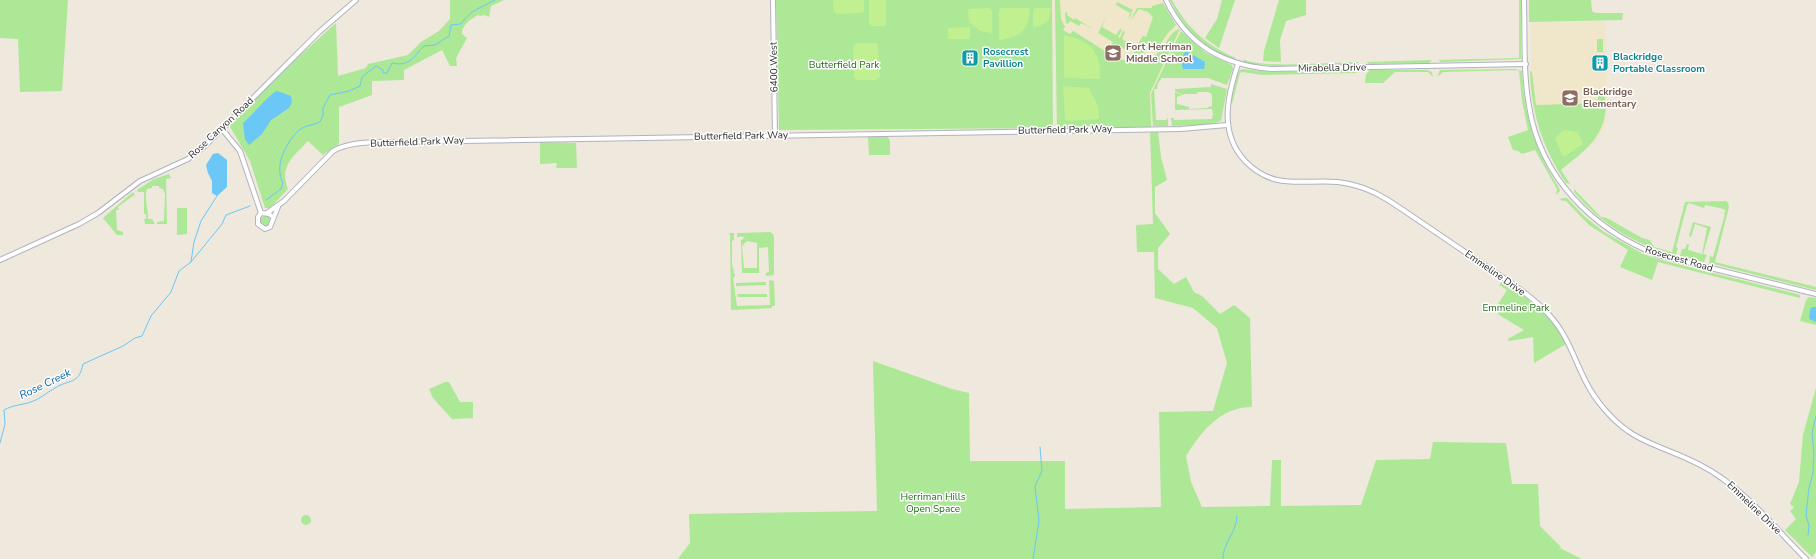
<svg xmlns="http://www.w3.org/2000/svg" width="1816" height="559" viewBox="0 0 1816 559" font-family="'Nunito Sans',sans-serif">
<style>
.education{fill:#f0e7cb}
.green{fill:#ace896;fill-rule:evenodd}
.pitch{fill:#c1f091}
.water{fill:#6ac7f6}
.lines{fill:none;stroke-linecap:round;stroke-linejoin:round}
.stream{stroke:#6ac7f6;stroke-width:1}
.secondary-casing{stroke:#b1b2c0;stroke-width:6}
.secondary{stroke:#fff;stroke-width:4}
.labels{text-anchor:middle;dominant-baseline:central;stroke-width:3;stroke-linejoin:round;paint-order:stroke}
.education-label{font-size:10px;font-weight:bold;fill:#785e54;stroke:#fff;text-anchor:start}
.culture-label{font-size:10px;font-weight:bold;fill:#0d838f;stroke:#fff;text-anchor:start}
.park-label{font-size:10px;fill:#226e16;stroke:#fff}
.street-label{font-size:10px;fill:#2b2b2b;stroke:#fff}
.water-label{font-size:11px;font-style:italic;fill:#0563a5;stroke:#fff}
</style>
<rect width="100%" height="100%" fill="#eee8dd"/>
<!-- education -->
<g class="education">
<polygon points="1054,0 1163,0 1171,17 1181,31 1152,93 1153,126 1056,125"/>
<polygon points="1606,21 1607,111 1605,125 1594,143 1559,171 1534,110 1531,78 1531,23"/>
</g>
<!-- green -->
<g class="green">
<polygon points="0,0 68,0 62,91 20,92 18,39 0,38"/>
<path d="M450,0H504L491,6L489,17L484,15L480,16L478,15C470,20 462,24 462,34L467,38L456,58L457,66H450L442,50L404,70V80L372,81V95L339,107V144L323,155L308,141C293,157 279,166 288,189L270,208H265L250,161L229,125L289,65L336,23L338,76L366,68L368,64L408,55L421,42L439,31L450,19Z"/>
<polygon points="776,0 1052,0 1053,128 779,130"/>
<path d="M1055,0H1060L1061,19L1065,27L1063,30L1070,34L1073,31C1087,39 1109,55 1123,60C1138,65 1156,59 1164,46C1167,40 1173,30 1180,29L1150,93L1151,127L1057,128Z"/>
<path d="M1170,0H1172C1187,28 1207,46 1236,58C1231,60 1226,57 1222,55C1198,43 1181,24 1170,0Z"/>
<polygon points="1222,0 1235,0 1219,48 1205,38 1217,19"/>
<polygon points="1279,0 1306,0 1306,15 1286,21 1280,40 1281,62 1263,61 1264,51"/>
<polygon points="1519,0 1521,0 1521,59 1441,62 1438,60 1519,58"/>
<polygon points="1529,0 1591,0 1592,11 1595,13 1623,13 1622,20 1529,22"/>
<polygon points="1117,2 1133,10 1132,12 1128,11 1132,13 1128,20 1130,13 1116,5"/>
<polygon points="1163,3 1176,25 1168,33 1156,50 1153,48 1143,53 1134,54 1133,49 1125,49 1118,45 1115,49 1110,46 1113,42 1098,33 1106,17 1102,27 1116,35 1120,29 1122,30 1118,37 1120,38 1123,31 1125,32 1122,39 1136,47 1143,36 1146,37 1153,17 1148,12 1139,9 1130,21 1137,8 1152,8 1152,6"/>
<polygon points="1067,12 1067,15 1074,20 1075,18 1093,29 1081,23 1079,26 1070,21 1068,24 1066,23 1065,13"/>
<polygon points="1181,31 1205,52 1232,65 1233,69 1227,85 1208,78 1162,78 1158,83 1157,89 1154,89 1156,120 1166,120 1168,118 1168,126 1153,126 1151,94"/>
<rect x="1597" y="39" width="6" height="13"/>
<path d="M1243,59C1257,69 1337,62 1359,62L1356,64L1274,66L1245,63Z"/>
<polygon points="1432,60 1429,63 1369,64 1366,62"/>
<polygon points="1242,69 1271,72 1355,71 1357,73 1263,75 1242,72 1240,73 1232,104 1230,103 1239,71"/>
<path d="M1515,69L1522,71C1524,117 1535,149 1559,188L1560,191L1556,195L1557,189L1535,150L1522,154L1518,151L1513,150L1508,137L1528,130L1522,101L1519,70L1443,72L1437,77L1440,70Z"/>
<polygon points="1370,70 1427,70 1432,72 1433,77 1428,72 1395,72 1383,83 1365,83 1366,74"/>
<path d="M1530,71L1532,72L1536,105L1606,103C1606,137 1585,150 1561,170L1570,184L1566,183C1543,149 1531,112 1530,71Z"/>
<polygon points="1211,84 1227,89 1221,121 1206,125 1172,126 1171,118 1174,118 1174,120 1212,119 1213,113 1212,109 1175,110 1175,92 1182,95 1177,97 1177,104 1189,107 1189,109 1208,108 1208,107 1212,106 1212,94 1208,92 1198,92 1197,94 1184,94 1183,95 1175,91 1175,89 1211,87"/>
<rect x="1598" y="90" width="7" height="12"/>
<path d="M1150,131H1158L1161,157L1167,180L1155,187V213L1170,234L1158,248V269L1174,284L1186,277L1194,292L1202,296L1220,314L1234,305L1250,318L1252,407C1220,407 1201,432 1186,456L1191,482L1202,507L1270,506L1272,460H1281V506L1361,505L1376,460L1430,459L1433,442L1506,443L1512,484H1538L1540,526L1561,547L1560,548L1582,559H678L690,543L689,514L877,511L873,361L952,389L969,393L970,461H1065V509L1161,507L1159,412L1213,411L1227,363L1217,328L1193,308L1155,298L1154,252H1137L1136,225L1153,224Z"/>
<polygon points="868,136 888,137 890,141 890,155 869,155"/>
<polygon points="540,142 576,143 577,168 556,168 557,163 540,164"/>
<path d="M169,174L171,178L166,179L167,224H157V222L164,221L165,194L163,189L159,188V186H152V188L147,189C144,199 148,207 148,219H152L155,224H145L144,219H146V214H144V192H138L137,190L154,179Z"/>
<path d="M1574,189L1601,217L1607,218L1642,238L1650,240L1654,247L1672,252L1685,202L1726,201L1728,203L1729,207L1715,262L1816,287V290L1709,263L1710,256L1713,257L1725,214L1723,213L1726,212L1724,209L1705,205L1704,208L1689,203L1687,205L1676,247L1678,248L1676,255C1635,245 1601,224 1574,192Z"/>
<polygon points="133,192 136,197 134,195 118,207 119,210 116,210 117,230 123,232 123,235 117,235 103,218"/>
<polygon points="1563,198 1567,198 1585,217 1604,232 1643,254 1665,261 1797,294 1800,295 1800,298 1658,262 1652,280 1620,267 1628,250 1589,225 1566,201 1559,200"/>
<polygon points="177,208 187,208 187,234 177,235"/>
<circle cx="265" cy="221" r="5"/>
<polygon points="1693,222 1711,227 1703,254 1707,255 1704,262 1680,256 1682,249 1685,249 1687,244 1689,244 1688,250 1702,254 1707,228 1695,224 1691,237 1689,236"/>
<path d="M770,232L773,234L774,238V275L766,276V273L769,272L768,247L759,248V273H742L741,240L745,238L740,236V237H737V233ZM747,241L757,243V268H744L742,246Z"/>
<polygon points="728,233 734,233 734,240 732,241 732,264 735,276 733,278 737,306 770,305 769,280 774,281 775,306 772,306 772,308 731,310 730,234"/>
<polygon points="766,282 766,285 736,286 736,283"/>
<path d="M1502,282C1527,297 1554,316 1566,344L1534,363L1533,337L1509,341L1508,339L1524,330L1499,315L1495,309L1507,290L1499,285Z"/>
<polygon points="737,294 767,294 767,297 738,297"/>
<polygon points="1809,297 1816,298 1816,325 1800,321 1806,300"/>
<polygon points="445,382 449,382 460,402 473,402 473,418 452,419 433,398 429,389"/>
<polygon points="1816,388 1816,552 1812,557 1785,530 1796,519 1790,511 1794,507 1790,504 1799,482 1803,435"/>
<circle cx="306" cy="520" r="5"/>
</g>
<!-- pitch -->
<g class="pitch">
<polygon points="833,0 864,0 864,11 862,13 836,14 834,12"/>
<polygon points="869,0 886,0 886,24 884,26 872,26 869,24"/>
<polygon points="989,8 992,11 992,33 980,31 969,22 968,9"/>
<path d="M1001,8H1030C1029,30 1021,37 999,40V11Z"/>
<polygon points="1035,8 1051,8 1049,20 1040,26 1033,27 1033,10"/>
<polygon points="970,27 970,39 948,39 948,28"/>
<path d="M1064,35C1091,41 1101,51 1100,79L1065,78L1064,76Z"/>
<polygon points="856,43 876,43 878,46 880,77 876,80 857,80 854,77 853,47"/>
<polygon points="1063,86 1089,88 1098,106 1099,119 1067,121 1065,119"/>
<polygon points="1564,130 1578,132 1583,144 1565,156 1562,155 1555,138"/>
</g>
<!-- water -->
<g class="water">
<path d="M1186,51L1205,62L1204,69H1183C1181,64 1182,55 1186,51Z"/>
<path d="M277,91L291,96L292,102L289,108L271,120L262,134L249,145L245,139L243,123C252,116 270,93 277,91Z"/>
<polygon points="218,153 227,160 227,187 217,196 212,193 212,181 208,173 206,165 213,154"/>
<polygon points="1812,307 1816,307 1816,322 1809,319 1810,309"/>
</g>
<g class="lines">
<!-- stream -->
<g class="stream">
<path d="M266,200L281,189L283,183C274,166 285,145 297,132C302,126 313,125 320,122L323,115V108L330,95L349,91L360,86L362,77L376,66L383,70V73H387L392,63C410,67 414,56 424,46L435,45L449,36L451,25L461,24C471,9 481,8 495,0"/>
<polyline points="191,262 194,242 201,221 217,196"/>
<path d="M0,443L5,424L4,410C13,405 22,405 31,402C40,399 46,393 55,388C69,379 79,385 83,364L123,346L135,338L142,336L151,316L171,292L179,271L191,262L222,224L226,215L250,206"/>
<polyline points="1808,535 1809,526 1806,515 1809,488 1813,473 1814,453 1812,433 1816,416"/>
<polyline points="1033,559 1039,521 1035,486 1042,471 1040,447"/>
<path d="M1223,559C1222,544 1237,532 1237,516"/>
</g>
<!-- secondary casing -->
<g class="secondary-casing">
<g id="secondary">
<polyline points="773,0 775,135"/>
<path d="M1166,0C1187,45 1223,65 1271,69L1526,64"/>
<path d="M1524,0C1525,35 1523,72 1529,106C1540,177 1593,230 1658,255L1816,294"/>
<path d="M1238,64C1227,97 1219,133 1245,161C1274,191 1302,179 1338,182C1356,184 1372,190 1388,200C1420,221 1451,243 1483,264C1506,280 1532,295 1551,317C1568,336 1574,359 1586,382C1595,400 1611,419 1628,431C1640,440 1655,445 1669,451C1687,458 1707,467 1723,479C1754,501 1779,532 1806,559"/>
<polyline points="222,129 240,151 261,213"/>
<path d="M267,213L284,201L333,151C352,140 377,143 399,142L1181,129L1227,125"/>
<polyline points="273,217 269,214 261,213 258,217 258,224 265,229 270,227 278,207"/>
<polyline points="0,260 79,224 98,213 140,181 188,159 205,146 319,32 356,0"/>
</g>
</g>
<!-- secondary -->
<use href="#secondary" class="secondary"/>
</g>
<!-- icons -->
<defs>
<g id="school-square" transform="scale(0.9)"><rect x="-9" y="-9" width="18" height="18" rx="4" fill="#8d6e63" stroke="#fff"/><path d="M0-5L7-2L0 1L-7-2ZM-4 1L0 2.5L4 1V4Q0 6-4 4Z" fill="#fff"/></g>
<g id="building-square" transform="scale(0.9)"><rect x="-9" y="-9" width="18" height="18" rx="4" fill="#0f9aa8" stroke="#fff"/><path d="M-4-6H4V6H1V3H-1V6H-4ZM-2.5-4.3h1.7v1.8h-1.7ZM.8-4.3h1.7v1.8H.8ZM-2.5-1h1.7V.8h-1.7ZM.8-1h1.7V.8H.8Z" fill="#fff"/></g>
</defs>
<g fill-rule="evenodd">
<use href="#school-square" x="1113" y="53"/>
<use href="#building-square" x="970" y="58"/>
<use href="#building-square" x="1600" y="63"/>
<use href="#school-square" x="1570" y="98"/>
</g>
<g class="labels">
<!-- education labels -->
<g class="education-label">
<text x="1126" y="47">Fort Herriman<tspan x="1126" dy="12">Middle School</tspan></text>
<text x="1583" y="92">Blackridge<tspan x="1583" dy="12">Elementary</tspan></text>
</g>
<!-- culture labels -->
<g class="culture-label">
<text x="983" y="52">Rosecrest<tspan x="983" dy="12">Pavillion</tspan></text>
<text x="1613" y="57">Blackridge<tspan x="1613" dy="12">Portable Classroom</tspan></text>
</g>
<!-- park labels -->
<g class="park-label">
<text x="844" y="65">Butterfield Park</text>
<text x="1516" y="308">Emmeline Park</text>
<text x="933" y="497">Herriman Hills<tspan x="933" dy="12">Open Space</tspan></text>
</g>
<!-- street labels -->
<g class="street-label">
<text transform="translate(774 67) rotate(-91)">6400 West</text>
<text transform="translate(1332 68) rotate(-1)">Mirabella Drive</text>
<text transform="translate(221 128) rotate(-43)">Rose Canyon Road</text>
<text transform="translate(1065 130) rotate(-1)">Butterfield Park Way</text>
<text transform="translate(741 136) rotate(-1)">Butterfield Park Way</text>
<text transform="translate(417 142) rotate(-2)">Butterfield Park Way</text>
<text transform="translate(1679 259) rotate(16)">Rosecrest Road</text>
<text transform="translate(1495 273) rotate(35)">Emmeline Drive</text>
<text transform="translate(1754 508) rotate(44)">Emmeline Drive</text>
</g>
<!-- water labels -->
<g class="water-label">
<text transform="translate(45 384) rotate(-26)">Rose Creek</text>
</g>
</g>
</svg>
